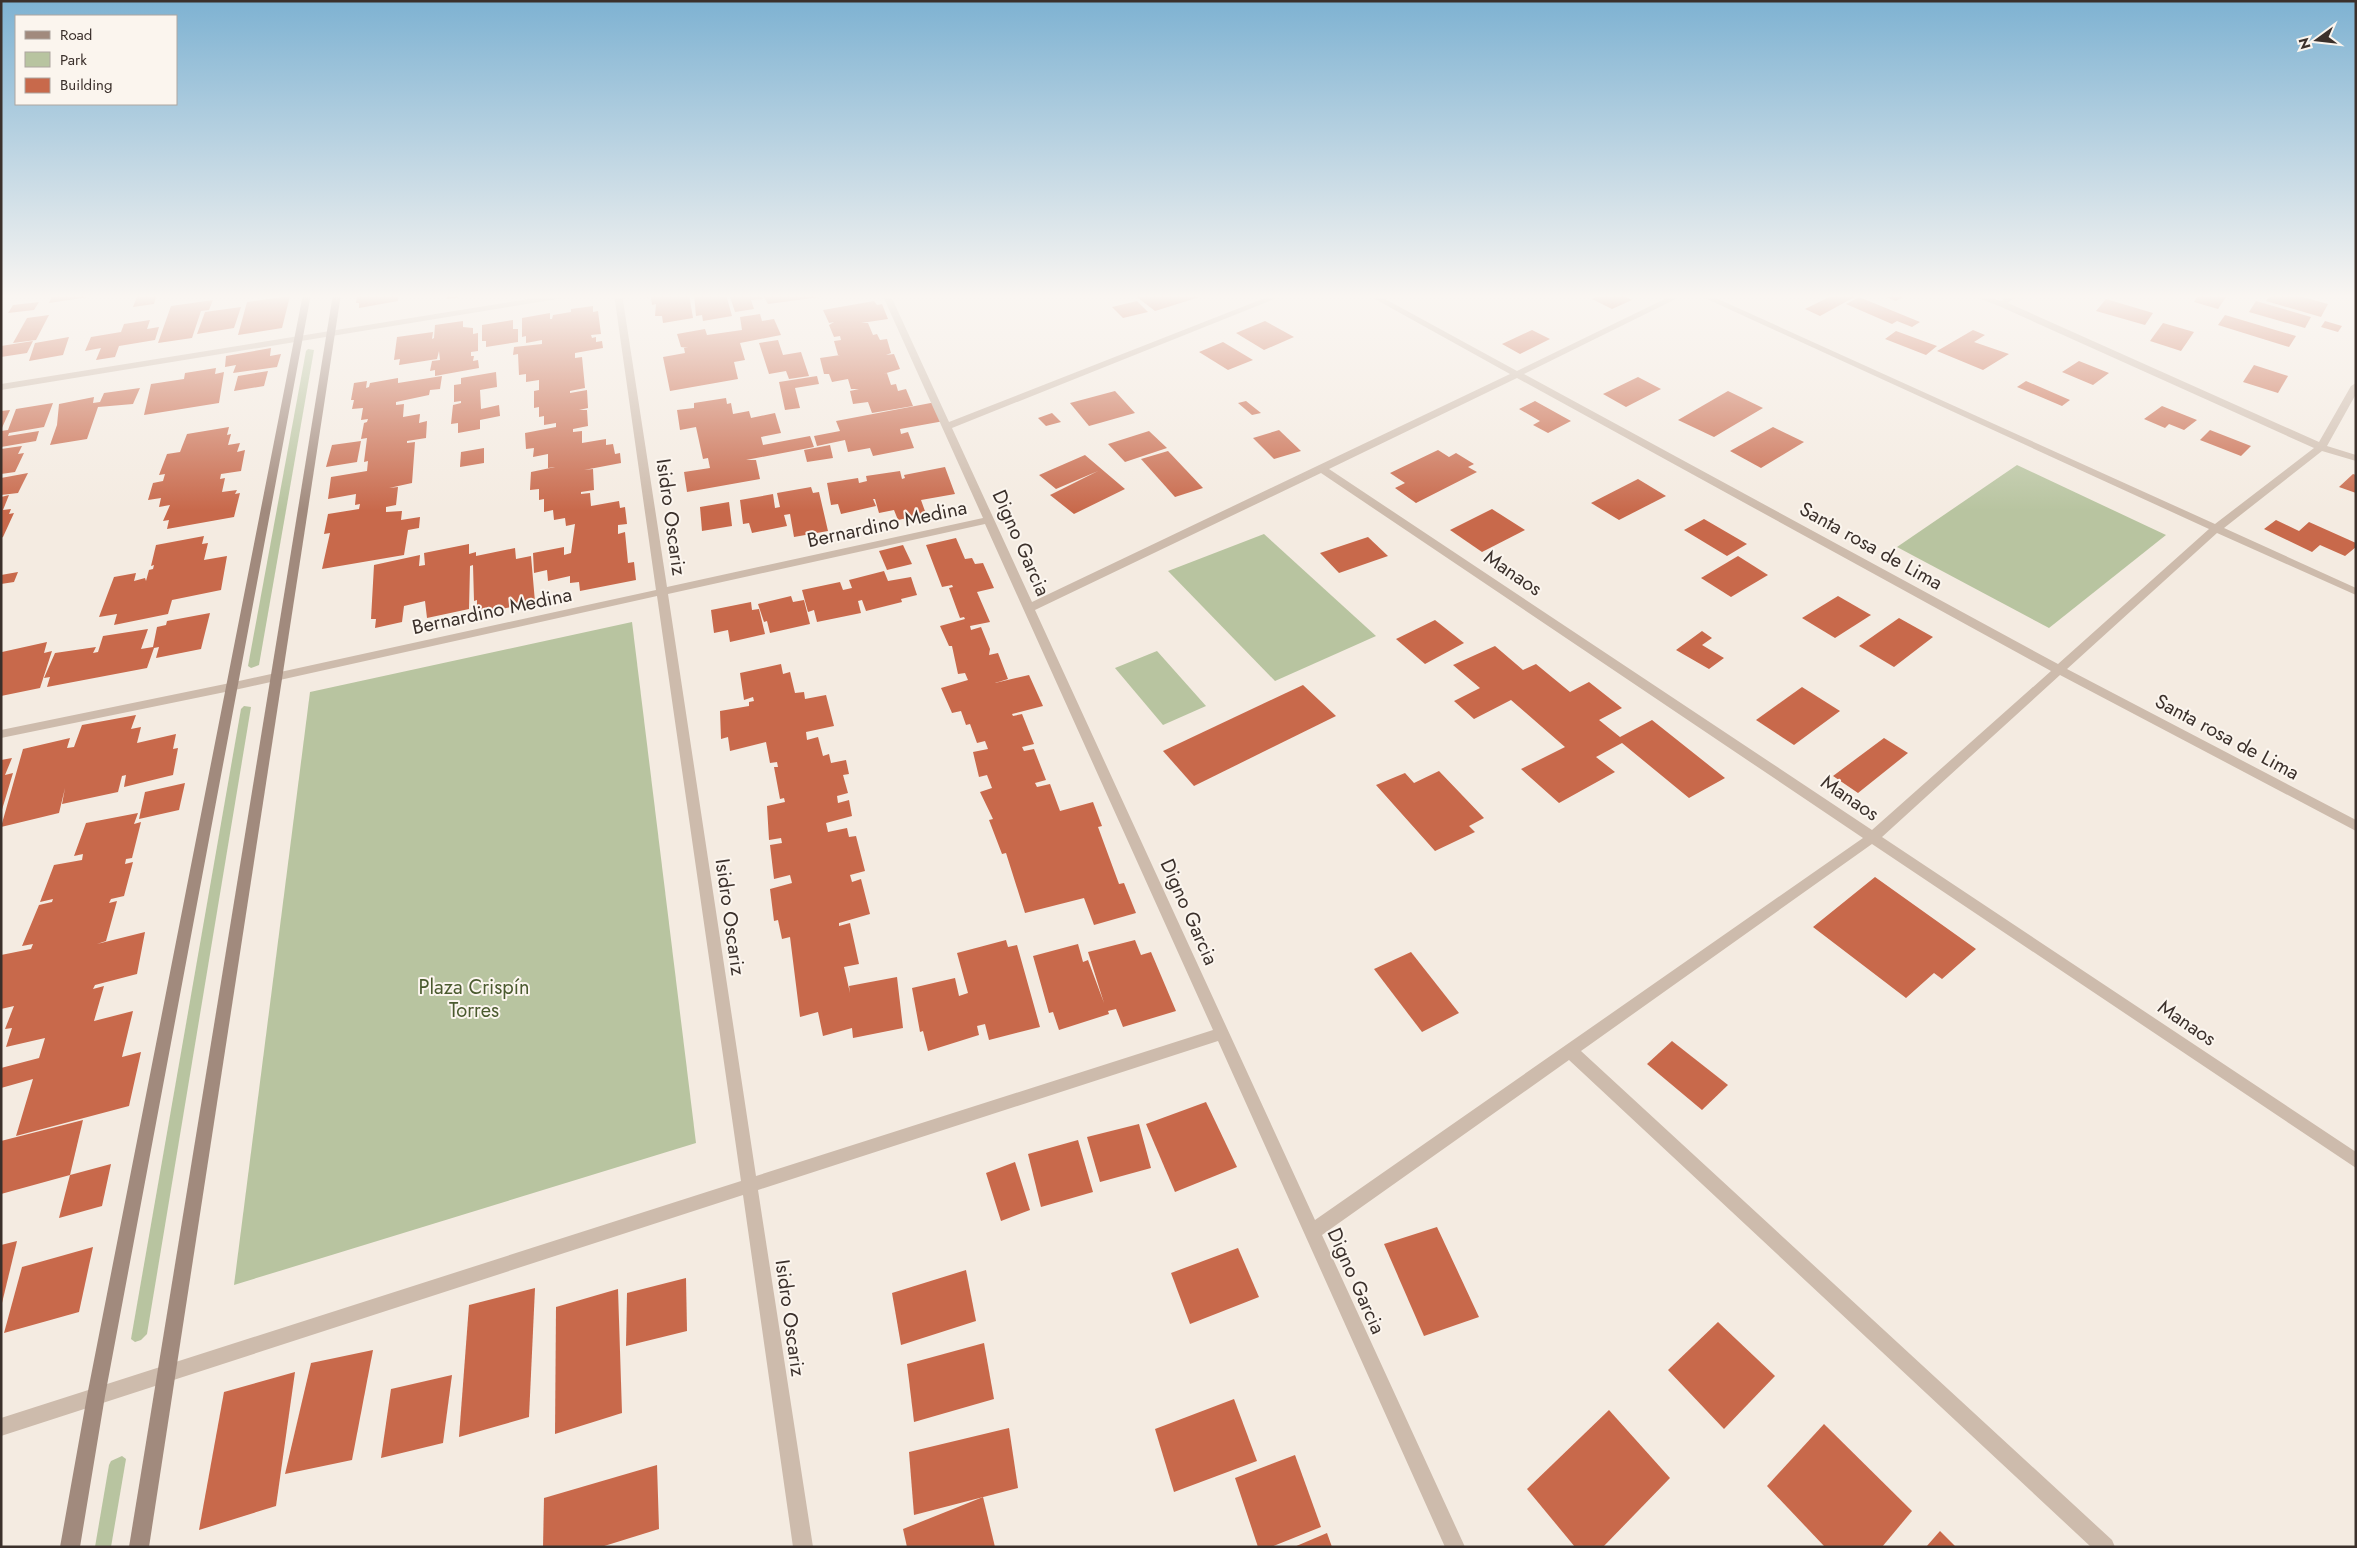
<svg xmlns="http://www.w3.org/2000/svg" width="2357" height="1548" viewBox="0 0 2357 1548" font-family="Jost,sans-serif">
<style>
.green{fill:#b8c4a0}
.building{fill:#c8694b}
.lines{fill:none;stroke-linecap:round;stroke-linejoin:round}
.street{fill:#cdbbac;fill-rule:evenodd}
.secondary{fill:#a18a7d;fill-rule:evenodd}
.labels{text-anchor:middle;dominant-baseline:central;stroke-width:4;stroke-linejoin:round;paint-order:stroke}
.street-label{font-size:20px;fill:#3b302b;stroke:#fbf5ee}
.park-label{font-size:20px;fill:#4a5a2e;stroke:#fbf5ee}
</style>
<rect width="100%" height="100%" fill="#f4ebe1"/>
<!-- green -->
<g class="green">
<polygon points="308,349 314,350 259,665 251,668 248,666 306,351"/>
<polygon points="2017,465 2166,535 2049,628 1897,547"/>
<polygon points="1264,534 1376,636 1275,681 1168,571"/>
<polygon points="632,622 696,1143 234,1285 310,692"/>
<polygon points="1157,651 1206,706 1163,725 1115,668"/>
<polygon points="244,706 251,707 147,1334 141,1340 135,1342 131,1339 241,709"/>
<polygon points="122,1456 126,1459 111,1547 95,1547 109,1465 111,1461"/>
</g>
<!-- building -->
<g class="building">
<polygon points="53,294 97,294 96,296 49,303"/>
<polygon points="138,294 157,294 154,304 133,307"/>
<polygon points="357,294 398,294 398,301 359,308 359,303 356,303"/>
<polygon points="448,294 475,294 475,295 447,299"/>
<polygon points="647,294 689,294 693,318 663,323 662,316 655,316 656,304 652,305 651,297 647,298"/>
<polygon points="694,294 726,294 732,316 703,321 702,315 696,316"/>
<polygon points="729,294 761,294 763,299 751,300 754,309 735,312"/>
<polygon points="762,294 835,294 835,295 768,304"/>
<polygon points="1133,294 1204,294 1206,295 1155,311"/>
<polygon points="1604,294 1620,294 1632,300 1612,309 1592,299"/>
<polygon points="1835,294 1860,294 1820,316 1805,309"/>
<polygon points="1879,294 1908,294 1896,301"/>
<polygon points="2199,294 2217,294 2226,297 2218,309 2194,302"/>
<polygon points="2271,294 2292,294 2328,304 2321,317 2266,301"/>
<polygon points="290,296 282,328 238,335 247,302"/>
<polygon points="1859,297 1920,322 1912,327 1897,321 1892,324 1846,304"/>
<polygon points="2106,299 2153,313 2145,325 2096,311"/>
<polygon points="213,300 209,310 201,311 192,338 158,343 171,306"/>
<polygon points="874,301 877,305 882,304 888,319 861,323 868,323 873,335 877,334 880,340 887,339 891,353 886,355 894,354 900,369 883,374 887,373 891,385 896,384 898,391 906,389 913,406 872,413 868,402 853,404 850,391 859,389 851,389 848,379 832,382 829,374 824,374 820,358 840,355 838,355 834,341 841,340 840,336 834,337 829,325 834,322 829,323 823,310"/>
<polygon points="1137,301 1148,312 1123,318 1112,307"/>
<polygon points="2256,301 2311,317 2305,328 2249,312"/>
<polygon points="39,302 34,310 8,313 13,305"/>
<polygon points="593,306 593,312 598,311 601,334 591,335 592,338 596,337 596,342 602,341 603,348 575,353 575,358 582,357 585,388 570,391 570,393 587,390 588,408 579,410 587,410 588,426 573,429 573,432 582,431 582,443 606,439 606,445 613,444 615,454 620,453 621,463 584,470 593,469 594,490 581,492 581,494 590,493 591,506 619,501 620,508 625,507 627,524 618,525 618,534 625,532 628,563 634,562 636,580 580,591 579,582 570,583 570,576 548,581 547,570 534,573 533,553 564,547 564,555 571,553 575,524 566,526 565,518 554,520 553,510 544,512 544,499 539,500 539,489 530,490 531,472 555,467 548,468 548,454 533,457 534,448 526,449 525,433 556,427 556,423 544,425 544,416 539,417 539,407 534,408 534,391 539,390 539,380 526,382 526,374 519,375 518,354 513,355 514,347 542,344 542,340 526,343 526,336 522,337 522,318 550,313 550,319 552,319 553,315 571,312 571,309"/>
<polygon points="241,307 234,328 197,334 205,312"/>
<polygon points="760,314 762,321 774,319 781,335 740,343 745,360 734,362 738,379 670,391 663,357 685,353 684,348 688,348 681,347 677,334 705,329 707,335 742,330 740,317"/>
<polygon points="49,315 36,340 13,343 27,318"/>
<polygon points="2225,315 2296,336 2289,347 2218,325"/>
<polygon points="150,320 147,329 159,327 155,340 119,346 115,357 96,360 101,348 85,351 91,337 121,332 124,324"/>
<polygon points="513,320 513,329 518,329 518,342 486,347 486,341 482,341 482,325"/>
<polygon points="463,321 463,327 473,328 473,334 478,333 478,351 471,352 471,356 474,356 473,361 478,360 479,368 435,376 435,370 430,371 432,361 440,360 439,351 437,359 399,365 400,359 394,360 397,337 433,332 432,339 434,338 435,325"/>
<polygon points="1265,321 1294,337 1264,350 1236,333"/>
<polygon points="2325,321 2342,326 2338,332 2321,327"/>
<polygon points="2163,323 2194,332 2181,351 2150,341"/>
<polygon points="1532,330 1550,339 1520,354 1502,344"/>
<polygon points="1973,330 1985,335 1974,342 2009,354 1983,370 1937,351"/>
<polygon points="1896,331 1937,346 1926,355 1885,339"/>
<polygon points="69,337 63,355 29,361 35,343"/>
<polygon points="778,340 783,355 801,352 809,376 789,379 786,371 769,374 759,343"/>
<polygon points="33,341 27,353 1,357 1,346"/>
<polygon points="1223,342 1253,360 1228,370 1199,352"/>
<polygon points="271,348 270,356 281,354 277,367 233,373 236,365 225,367 226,356"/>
<polygon points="2079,361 2109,373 2093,385 2062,372"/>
<polygon points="2254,365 2288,376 2278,393 2243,382"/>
<polygon points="216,368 215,374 224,372 219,403 144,415 151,384 184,379 185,373"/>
<polygon points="268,371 264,386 234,391 238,376"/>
<polygon points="496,372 497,387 480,390 481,409 499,405 500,416 480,420 480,429 458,433 458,423 451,424 453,405 461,403 461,401 454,402 454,385 461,384 461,378"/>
<polygon points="442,376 440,389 430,390 429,395 396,402 396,405 404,404 403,417 420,414 419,423 427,421 426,438 407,441 407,443 415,442 412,483 389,488 398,487 396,505 386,507 386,512 402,511 401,520 420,517 419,528 408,530 404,555 322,569 330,533 324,534 328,514 359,509 360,504 355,505 356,494 328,499 331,477 367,471 368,461 364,462 367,438 361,439 364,423 367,422 368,419 361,420 363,408 352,409 354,400 351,400 354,383 367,381 366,388 369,387 370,383 398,378 398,383"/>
<polygon points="817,376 819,384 795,388 800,408 785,410 779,382"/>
<polygon points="1638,377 1661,389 1626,407 1603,394"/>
<polygon points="2026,381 2070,400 2062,406 2017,387"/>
<polygon points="140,388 133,404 98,407 87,439 50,445 57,425 59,404 94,397 93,403 100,402 104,393"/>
<polygon points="1115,391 1135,413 1089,426 1070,403"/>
<polygon points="1728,391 1763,408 1714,437 1678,420"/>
<polygon points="726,398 727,404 731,403 733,414 749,411 751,418 775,413 781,433 761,437 763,445 810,436 814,447 746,460 756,460 760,479 687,492 684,472 710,468 708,458 703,459 696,427 680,430 677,410 694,408 694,403"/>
<polygon points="1246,401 1261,413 1252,415 1238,403"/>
<polygon points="1535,401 1571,421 1548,433 1533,425 1540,421 1519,409"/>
<polygon points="936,402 944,421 900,429 901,434 908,432 914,448 873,456 870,448 848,452 845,440 817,446 814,436 840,431 836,421"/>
<polygon points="53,403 44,427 9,433 8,436 39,431 36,441 1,447 1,431 8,430 16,409"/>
<polygon points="2162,406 2197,420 2184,430 2169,424 2165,428 2144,419"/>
<polygon points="10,410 1,430 1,411"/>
<polygon points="1052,413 1061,422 1046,426 1038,418"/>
<polygon points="229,427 227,435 231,434 228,445 240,443 237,452 245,450 241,471 221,474 220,479 225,478 222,492 237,490 235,494 240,493 234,517 167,529 169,520 163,521 170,505 159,507 161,498 148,500 153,483 163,481 165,474 159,475 167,454 180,452 187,434"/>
<polygon points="1773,427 1804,442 1761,468 1730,451"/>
<polygon points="1279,430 1301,451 1274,459 1253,438"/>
<polygon points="2210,430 2251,446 2241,456 2200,440"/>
<polygon points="1149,431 1167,448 1125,462 1108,444"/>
<polygon points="361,441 357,462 326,467 332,445"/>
<polygon points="830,445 833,458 807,462 804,450"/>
<polygon points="22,446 18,454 24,453 15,472 1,474 1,449"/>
<polygon points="484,448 484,463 460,467 461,452"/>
<polygon points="1438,450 1449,457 1456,453 1474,464 1468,467 1477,472 1416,503 1395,488 1405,483 1390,473"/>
<polygon points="1168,451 1203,488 1175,497 1141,459"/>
<polygon points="1085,455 1125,489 1074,514 1050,495 1098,471 1056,489 1039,475"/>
<polygon points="945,467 955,494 921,500 926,514 898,520 894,510 879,513 875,499 873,499 876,506 841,514 838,504 831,505 827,483 858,478 859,483 867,481 866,476 900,471 902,479 905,478 904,475"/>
<polygon points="28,473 18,493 1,495 1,478"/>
<polygon points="2353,474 2356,475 2356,493 2339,487"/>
<polygon points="1638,479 1666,496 1619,520 1591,503"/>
<polygon points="811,487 813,493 819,492 828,531 794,537 790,514 784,515 787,526 752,533 749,523 743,524 740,500 773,494 775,508 780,507 777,493"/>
<polygon points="9,495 3,510 11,509 9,514 14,513 3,537 1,538 1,497"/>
<polygon points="729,502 732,526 702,531 700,507"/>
<polygon points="1492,509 1525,530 1482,552 1450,530"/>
<polygon points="1704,519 1747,544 1727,556 1684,530"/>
<polygon points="2276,520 2299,531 2309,522 2356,543 2356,547 2345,556 2320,545 2312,552 2264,529"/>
<polygon points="204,536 202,544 208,543 204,560 227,556 221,590 172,600 168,614 114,625 117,614 99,617 114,577 136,573 134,581 145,578 146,581 149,570 153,569 154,565 151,566 156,545"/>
<polygon points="1368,537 1388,556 1339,573 1320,553"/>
<polygon points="956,538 965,559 972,558 975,564 983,563 994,588 977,592 990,622 970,626 971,630 981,627 990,649 989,655 998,653 1008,679 995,683 1029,675 1043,706 1012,714 1013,716 1022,714 1034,744 1022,747 1024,751 1034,749 1046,780 1035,783 1037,787 1050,784 1060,811 1093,802 1102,826 1098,827 1119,884 1124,883 1136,913 1094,925 1084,898 1025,913 1006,853 1002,854 989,820 993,819 980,792 992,788 987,775 979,777 973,752 988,749 985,741 977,743 970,724 966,725 961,711 952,713 941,688 968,680 965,673 958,674 952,646 949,646 940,626 965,619 964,617 960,618 949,588 953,587 952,585 942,587 926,545"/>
<polygon points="469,544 469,554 476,552 476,556 515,548 516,559 531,556 535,602 477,614 477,600 474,601 473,565 470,566 469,609 427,618 425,601 404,606 402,622 375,628 376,619 371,619 374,565 420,555 419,566 425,565 424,553"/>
<polygon points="903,545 912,564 887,570 879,551"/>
<polygon points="1738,556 1768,575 1731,597 1701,578"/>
<polygon points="884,571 888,581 911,577 917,595 901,599 902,602 866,611 862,600 858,601 861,613 817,622 814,610 808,612 802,590 840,582 843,590 852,588 849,580"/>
<polygon points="18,572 14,582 1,584 1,575"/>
<polygon points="791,596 793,602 804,600 810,624 770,633 767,621 764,622 758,604"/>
<polygon points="1838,596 1871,615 1835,638 1802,618"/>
<polygon points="751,602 752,610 759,609 765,634 730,642 728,630 714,633 711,610"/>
<polygon points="210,613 201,649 156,658 159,647 154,648 147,668 47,687 50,677 44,678 55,653 96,647 93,653 98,652 103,636 148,629 141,649 153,647 157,627 166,625 167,621"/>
<polygon points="1899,618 1933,637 1894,667 1859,646"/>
<polygon points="1435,620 1464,643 1425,664 1396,639"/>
<polygon points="1702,631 1712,638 1702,645 1724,658 1709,669 1676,650"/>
<polygon points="47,642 44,653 52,651 40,688 1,696 2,652"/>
<polygon points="1495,646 1523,670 1536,664 1570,692 1589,682 1622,708 1599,720 1620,737 1652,720 1725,778 1689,798 1622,743 1596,757 1615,772 1559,803 1521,769 1565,747 1511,700 1474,719 1454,701 1480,688 1453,665"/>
<polygon points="781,664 783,674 790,672 795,693 804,692 805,699 826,695 834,726 806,732 807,740 818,737 823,756 829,754 831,763 846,760 849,774 843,775 848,793 837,796 838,803 849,800 852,816 826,823 828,832 847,828 849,837 856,836 865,871 850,875 852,882 861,879 870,914 839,923 839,926 850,923 859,964 844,967 850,993 849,986 897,977 903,1028 853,1038 852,1028 823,1036 818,1012 800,1017 790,937 782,939 778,920 774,921 770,889 792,883 790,875 774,879 770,845 782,843 781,838 769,840 767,806 785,802 784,798 780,799 774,767 778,767 777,762 770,763 766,742 730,751 728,737 721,739 720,711 749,706 749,702 754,701 753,697 744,700 740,673"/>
<polygon points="1303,685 1336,716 1194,786 1163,751"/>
<polygon points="1802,687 1840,711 1794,745 1756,720"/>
<polygon points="136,715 131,729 141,727 137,743 176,734 173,749 178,748 173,775 124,787 126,775 122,776 118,792 62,804 65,788 59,813 1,827 23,749 70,738 67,748 74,747 82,725"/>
<polygon points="1884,738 1908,753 1858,793 1833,776"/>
<polygon points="12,758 5,775 13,773 1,813 1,760"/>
<polygon points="1439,771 1484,818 1469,826 1475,832 1435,851 1376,785 1405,773 1414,783"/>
<polygon points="185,783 179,810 139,819 145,792"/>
<polygon points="138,813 134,824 141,822 132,858 126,859 125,864 133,862 124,896 111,899 109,903 117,901 106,941 97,944 145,932 137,974 95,985 93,989 104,986 94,1021 133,1011 122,1057 141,1052 129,1106 16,1136 33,1079 1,1088 1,1068 39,1058 45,1038 6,1047 12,1028 5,1029 14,1006 1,1009 1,955 31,949 33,944 22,946 39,905 52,902 53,899 40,902 54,865 82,860 83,854 74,856 86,823"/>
<polygon points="1875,877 1976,949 1942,979 1934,973 1906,998 1813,927"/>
<polygon points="1006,940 1008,947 1017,945 1040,1027 989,1040 985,1024 977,1026 979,1035 928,1051 923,1031 920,1032 912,988 955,978 959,996 968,993 957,953"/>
<polygon points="1135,940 1141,955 1151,952 1176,1011 1123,1027 1116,1009 1108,1011 1109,1014 1059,1030 1053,1012 1049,1013 1033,956 1078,944 1083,962 1088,960 1104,1003 1088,952"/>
<polygon points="1411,952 1459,1013 1422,1032 1374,969"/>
<polygon points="1672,1041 1728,1085 1702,1110 1647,1064"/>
<polygon points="1206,1102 1237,1167 1175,1192 1146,1124"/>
<polygon points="83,1120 70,1175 1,1194 1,1141"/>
<polygon points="1139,1124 1151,1168 1100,1182 1087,1137"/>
<polygon points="1078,1140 1093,1192 1041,1207 1028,1154"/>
<polygon points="1015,1162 1030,1210 1001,1221 986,1173"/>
<polygon points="111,1164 102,1206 59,1218 70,1175"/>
<polygon points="1437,1227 1479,1317 1424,1336 1384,1244"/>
<polygon points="17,1241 2,1303 1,1303 1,1245"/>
<polygon points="93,1247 79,1312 4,1333 22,1267"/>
<polygon points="1238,1248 1259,1297 1190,1324 1171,1273"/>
<polygon points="966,1270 976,1321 901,1345 892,1293"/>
<polygon points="686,1278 687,1331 626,1346 627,1293"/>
<polygon points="535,1288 529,1417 459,1437 469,1305"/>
<polygon points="618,1289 622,1413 555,1434 556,1307"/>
<polygon points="1718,1322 1775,1376 1724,1429 1668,1370"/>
<polygon points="984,1343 994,1399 914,1422 907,1364"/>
<polygon points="373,1350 352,1460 285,1474 311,1363"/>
<polygon points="295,1372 276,1506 199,1530 224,1392"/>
<polygon points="452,1375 443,1443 381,1458 391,1389"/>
<polygon points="1234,1399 1257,1461 1174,1492 1155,1429"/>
<polygon points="1609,1410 1670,1478 1603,1547 1575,1547 1527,1489"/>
<polygon points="1824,1424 1912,1511 1882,1547 1825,1547 1767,1486"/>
<polygon points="1009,1428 1018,1488 914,1515 909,1452"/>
<polygon points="1295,1455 1321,1527 1271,1547 1258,1547 1235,1478"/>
<polygon points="657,1465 659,1529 601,1547 543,1547 544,1498"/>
<polygon points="983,1497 995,1547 907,1547 903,1529"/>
<polygon points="1940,1531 1956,1547 1926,1547"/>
<polygon points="1327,1533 1332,1547 1294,1547"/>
</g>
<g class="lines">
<!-- street -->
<g class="street">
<polygon points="560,294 580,294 576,296 1,390 1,384"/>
<path d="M614,294H622L667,587L983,518L882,294H890L949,422L1275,294H1287L952,428L1032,602L1510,374L1366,294H1376L1517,371L1675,294H1686L1524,374L2058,664L2209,529L1696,294H1707L2215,524L2314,448L1999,306L1967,294H1980L2001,301L2009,294H2018L2008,303L2319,442L2351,386L2356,383V394L2327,446L2356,455V461L2322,451L2224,528L2356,588V595L2217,533L2067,669L2356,820V831L2060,675L1882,837L2356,1152V1168L1872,844L1581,1051L2112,1540L2115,1547H2091L1569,1060L1322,1235L1465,1547H1445L1218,1041L758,1190L813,1547H793L743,1195L1,1436V1418L741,1181L657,596L230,691L1,738V730L230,683L656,590ZM1517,378L2051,671L1872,830L1329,469ZM1321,473L1863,838L1315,1220L1035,610ZM985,524L1213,1030L756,1176L668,594Z"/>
</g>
<!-- secondary -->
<g class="secondary">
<polygon points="303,294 311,294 105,1396 80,1547 60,1547 87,1396"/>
<polygon points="333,294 341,294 149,1547 129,1547"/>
</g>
</g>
<!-- sky -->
<linearGradient id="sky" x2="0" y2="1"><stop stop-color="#7eb2d2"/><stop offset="0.58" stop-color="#faf6f2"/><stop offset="1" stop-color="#faf6f2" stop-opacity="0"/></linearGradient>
<rect width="2357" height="511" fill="url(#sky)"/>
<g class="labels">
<!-- street labels -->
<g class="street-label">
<text transform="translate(671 517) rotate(82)">Isidro Oscariz</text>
<text transform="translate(887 524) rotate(-12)">Bernardino Medina</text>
<text transform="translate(1021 543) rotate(66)">Digno Garcia</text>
<text transform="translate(1871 546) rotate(29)">Santa rosa de Lima</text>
<text transform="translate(1513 573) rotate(34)">Manaos</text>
<text transform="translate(492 611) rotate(-12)">Bernardino Medina</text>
<text transform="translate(2227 737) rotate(28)">Santa rosa de Lima</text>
<text transform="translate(1850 798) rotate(34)">Manaos</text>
<text transform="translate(1189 912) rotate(66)">Digno Garcia</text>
<text transform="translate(730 917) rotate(82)">Isidro Oscariz</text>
<text transform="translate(2187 1023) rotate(34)">Manaos</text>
<text transform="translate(1356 1281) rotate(66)">Digno Garcia</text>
<text transform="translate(790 1318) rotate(82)">Isidro Oscariz</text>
</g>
<!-- park labels -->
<g class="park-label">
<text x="474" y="987">Plaza Crispín<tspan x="474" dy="23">Torres</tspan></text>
</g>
</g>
<!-- border -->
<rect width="2357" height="1548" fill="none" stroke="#3b302b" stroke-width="5"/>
<!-- legend -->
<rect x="15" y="15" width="162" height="90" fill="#fbf5ee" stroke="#aea6a0"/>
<rect x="25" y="31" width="25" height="8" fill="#a18a7d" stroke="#aea6a0"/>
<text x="60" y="40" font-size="15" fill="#3b302b">Road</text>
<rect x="25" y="52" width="25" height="15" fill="#b8c4a0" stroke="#aea6a0"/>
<text x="60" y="65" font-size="15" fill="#3b302b">Park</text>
<rect x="25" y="78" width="25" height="15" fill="#c8694b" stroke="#aea6a0"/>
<text x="60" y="90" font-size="15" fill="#3b302b">Building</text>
<!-- north arrow -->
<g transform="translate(2317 40) rotate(255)" stroke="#fbf5ee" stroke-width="4" paint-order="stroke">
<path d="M0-4L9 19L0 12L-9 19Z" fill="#3b302b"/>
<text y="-8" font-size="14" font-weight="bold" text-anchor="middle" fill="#3b302b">N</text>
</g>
</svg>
